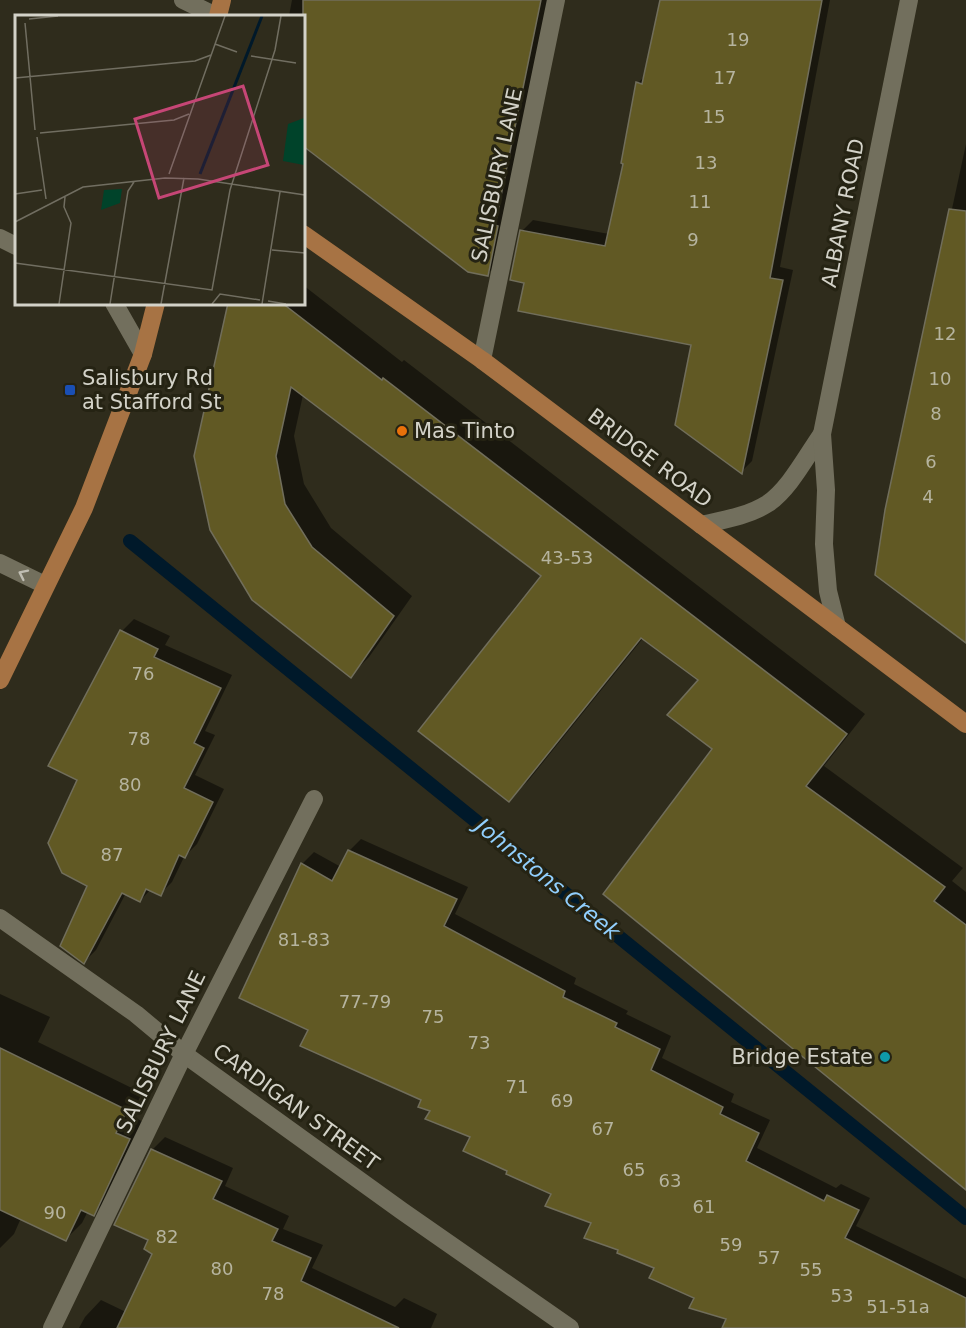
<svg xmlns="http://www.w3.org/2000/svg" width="966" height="1328" viewBox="0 0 966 1328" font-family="'DejaVu Sans',sans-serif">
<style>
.shadow{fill:#0007}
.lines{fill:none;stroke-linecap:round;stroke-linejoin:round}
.stream{stroke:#00192a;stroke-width:14}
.building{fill:#615924;stroke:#716e5b;stroke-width:1.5}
.minor{stroke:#726f5d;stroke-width:18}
.major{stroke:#a77344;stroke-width:18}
.oneway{stroke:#c0beb3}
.transit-dot{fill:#1a4fb4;stroke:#252313;stroke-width:2}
.food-dot{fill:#e8710a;stroke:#252313;stroke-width:2}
.culture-dot{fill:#0f9aa8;stroke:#252313;stroke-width:2}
.labels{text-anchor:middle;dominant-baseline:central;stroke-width:6;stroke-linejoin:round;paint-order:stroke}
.number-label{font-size:18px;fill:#b6b49f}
.street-label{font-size:21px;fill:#d3d2c8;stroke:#252313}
.poi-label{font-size:21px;fill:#d3d2c8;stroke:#252313;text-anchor:start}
.water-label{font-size:22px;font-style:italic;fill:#91cffd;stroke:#252313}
.inset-river{fill:none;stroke:#00192a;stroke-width:3}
.inset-road{fill:none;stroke:#716e61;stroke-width:1.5}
.view{fill:#c64676;fill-opacity:0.15;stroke:#c64676;stroke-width:3}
.inset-edge{fill:none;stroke:#d3d2c8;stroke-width:3}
</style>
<rect width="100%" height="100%" fill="#2f2c1c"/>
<!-- shadow -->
<g class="shadow">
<polygon points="292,0 554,0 506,256 487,274 303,144 303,16 289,16"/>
<polygon points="669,0 830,0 780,267 793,270 752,461 741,472 693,344 522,231 533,220 609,234 625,163 638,83 646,75"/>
<polygon points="966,144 966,641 887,510"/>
<polygon points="303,285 402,362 404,360 865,714 824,766 963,868 952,881 966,892 966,1188 715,749 700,679 644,637 528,781 508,800 543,576 303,395 294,436 304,484 331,528 412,596 369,657 350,676 253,599 230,303 303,303"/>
<polygon points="134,619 170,636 165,645 232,675 205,731 215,735 195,775 224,789 197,844 184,857 172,882 160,894 151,889 140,901 126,893 96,950 84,962 89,886 79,780 122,631"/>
<polygon points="361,839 468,887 455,914 576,978 574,984 628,1011 626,1014 671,1036 662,1058 734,1094 731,1102 770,1120 757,1148 836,1188 841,1184 870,1198 856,1226 966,1279 966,1328 725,1328 729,1318 696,1298 656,1267 620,1250 593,1222 553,1193 509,1171 472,1136 432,1110 423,1099 310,1029 302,864 314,852 341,867 349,851"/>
<polygon points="0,994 50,1017 38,1042 142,1093 131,1116 146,1123 110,1197 93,1214 88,1211 82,1223 66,1239 21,1218 14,1234 0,1248"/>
<polygon points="165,1137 233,1168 225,1186 289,1216 283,1229 323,1245 312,1268 395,1307 404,1298 437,1314 431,1328 79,1328 85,1317 101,1300 126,1312 154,1254 150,1239 152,1150"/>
</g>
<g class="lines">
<!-- stream -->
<polyline class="stream" points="130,541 966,1218"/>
</g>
<!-- building -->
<g class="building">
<polygon points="303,0 541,0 495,225 498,226 488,276 468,272 303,146"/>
<polygon points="660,0 822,0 770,278 783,280 742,474 675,425 691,345 518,311 524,283 510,280 520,230 605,246 623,164 621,163 636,82 642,84"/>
<polygon points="949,209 966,211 966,643 875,575 885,510"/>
<polygon points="228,303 282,303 382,380 383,378 847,734 806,786 945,887 934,901 966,925 966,1190 603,894 712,749 667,715 698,680 641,638 509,802 418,731 541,576 291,387 276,456 285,504 312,547 394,616 351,678 252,600 210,530 194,456"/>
<polygon points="120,630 158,649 154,657 221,688 194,743 204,748 184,788 213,802 185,858 179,855 161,896 146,889 140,902 122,893 84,964 60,946 87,886 62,873 48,843 77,780 48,766"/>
<polygon points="348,850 457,899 444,926 565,991 563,997 617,1023 615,1027 660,1049 651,1070 723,1107 720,1114 759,1133 746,1161 824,1201 827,1195 859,1210 845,1238 966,1298 966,1328 722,1328 726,1319 689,1308 694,1298 649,1278 654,1268 617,1253 618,1250 584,1238 591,1223 545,1206 551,1194 506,1174 507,1171 463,1151 470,1137 425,1119 430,1111 418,1107 421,1100 300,1046 308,1030 239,998 301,863 332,881"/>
<polygon points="0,1048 127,1110 116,1133 130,1139 94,1216 81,1210 66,1241 0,1210"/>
<polygon points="151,1149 222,1181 213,1199 278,1229 272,1241 311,1258 301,1281 399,1328 117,1328 152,1254 144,1249 148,1240 114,1225"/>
</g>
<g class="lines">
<!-- minor -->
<g class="minor">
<polyline points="183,0 216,16"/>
<polyline points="0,238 16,246"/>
<polyline points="114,303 143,354"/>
<polyline points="482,360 556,0"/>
<path d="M701,525C723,520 748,516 767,504C789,490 807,455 822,434"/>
<polyline points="0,563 45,585"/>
<polyline points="837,627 828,591 824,544 826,490 822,434 909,0"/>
<polyline points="0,918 136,1014 184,1054 402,1211 570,1328"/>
<polyline points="52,1328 184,1054 314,799"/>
</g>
<!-- major -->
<g class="major">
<polyline points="218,16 222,0"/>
<polyline points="303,234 482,360 966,724"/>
<polyline points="0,680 84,508 143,354 156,303"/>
</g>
</g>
<!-- one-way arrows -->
<defs><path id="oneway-chevron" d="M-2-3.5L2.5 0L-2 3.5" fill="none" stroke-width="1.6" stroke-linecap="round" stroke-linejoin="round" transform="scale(1.5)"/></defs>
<use class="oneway" href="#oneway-chevron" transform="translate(23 574) rotate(-154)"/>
<!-- markers -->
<rect class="transit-dot" x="64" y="384" width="12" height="12" rx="3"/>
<circle class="food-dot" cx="402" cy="431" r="6"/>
<circle class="culture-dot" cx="885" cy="1057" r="6"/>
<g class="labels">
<!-- number labels -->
<g class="number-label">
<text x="738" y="39">19</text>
<text x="725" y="77">17</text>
<text x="714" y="116">15</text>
<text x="706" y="162">13</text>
<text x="700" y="201">11</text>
<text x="693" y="239">9</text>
<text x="945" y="333">12</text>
<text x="940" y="378">10</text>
<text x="936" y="413">8</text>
<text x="931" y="461">6</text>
<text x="928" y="496">4</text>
<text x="567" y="557">43-53</text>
<text x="143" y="673">76</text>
<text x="139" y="738">78</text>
<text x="130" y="784">80</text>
<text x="112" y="854">87</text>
<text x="304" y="939">81-83</text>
<text x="365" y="1001">77-79</text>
<text x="433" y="1016">75</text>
<text x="479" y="1042">73</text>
<text x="517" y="1086">71</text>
<text x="562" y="1100">69</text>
<text x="603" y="1128">67</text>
<text x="634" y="1169">65</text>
<text x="670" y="1180">63</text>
<text x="704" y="1206">61</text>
<text x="55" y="1212">90</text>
<text x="167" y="1236">82</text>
<text x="731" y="1244">59</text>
<text x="769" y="1257">57</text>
<text x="222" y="1268">80</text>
<text x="811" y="1269">55</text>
<text x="273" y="1293">78</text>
<text x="842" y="1295">53</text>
<text x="898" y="1306">51-51a</text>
</g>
<!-- street labels -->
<g class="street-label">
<text transform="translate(497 175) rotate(-78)">SALISBURY LANE</text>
<text transform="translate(843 213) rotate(-79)">ALBANY ROAD</text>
<text transform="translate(650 458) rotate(37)">BRIDGE ROAD</text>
<text transform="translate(161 1052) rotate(-64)">SALISBURY LANE</text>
<text transform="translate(296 1107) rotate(36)">CARDIGAN STREET</text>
</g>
<!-- poi labels -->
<g class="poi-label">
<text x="82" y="378">Salisbury Rd<tspan x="82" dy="24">at Stafford St</tspan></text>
<text x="414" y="431">Mas Tinto</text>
<text x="873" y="1057" text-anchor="end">Bridge Estate</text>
</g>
<!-- water labels -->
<g class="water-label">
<text transform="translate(548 879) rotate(39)">Johnstons Creek</text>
</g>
</g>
<!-- overview -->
<g transform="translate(15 15)">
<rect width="290" height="290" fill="#2f2c1c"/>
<path d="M289,103V150L268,146L273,109ZM107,174L105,188L86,195L89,175Z" fill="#00432a"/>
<path class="inset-river" d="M185,159L247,1"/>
<path class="inset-road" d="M14,4L43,1M10,8L20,115M200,29L222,37M236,41L281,48M0,63L180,46L196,40M25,118L159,105L174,99M22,122L31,184M154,159L210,1M0,179L27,175M0,207L68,172L150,163L183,164L290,180M257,235L290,238M0,248L197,275L215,175L260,35L266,1M253,286L271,289M44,289L56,208L49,192L50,182M95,289L113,176L119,167M146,289L169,163M197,289L205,279L245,285M247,289L265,177"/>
<path class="view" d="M228,71L253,150L144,183L120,104Z"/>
<rect width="290" height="290" class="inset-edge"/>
</g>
</svg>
